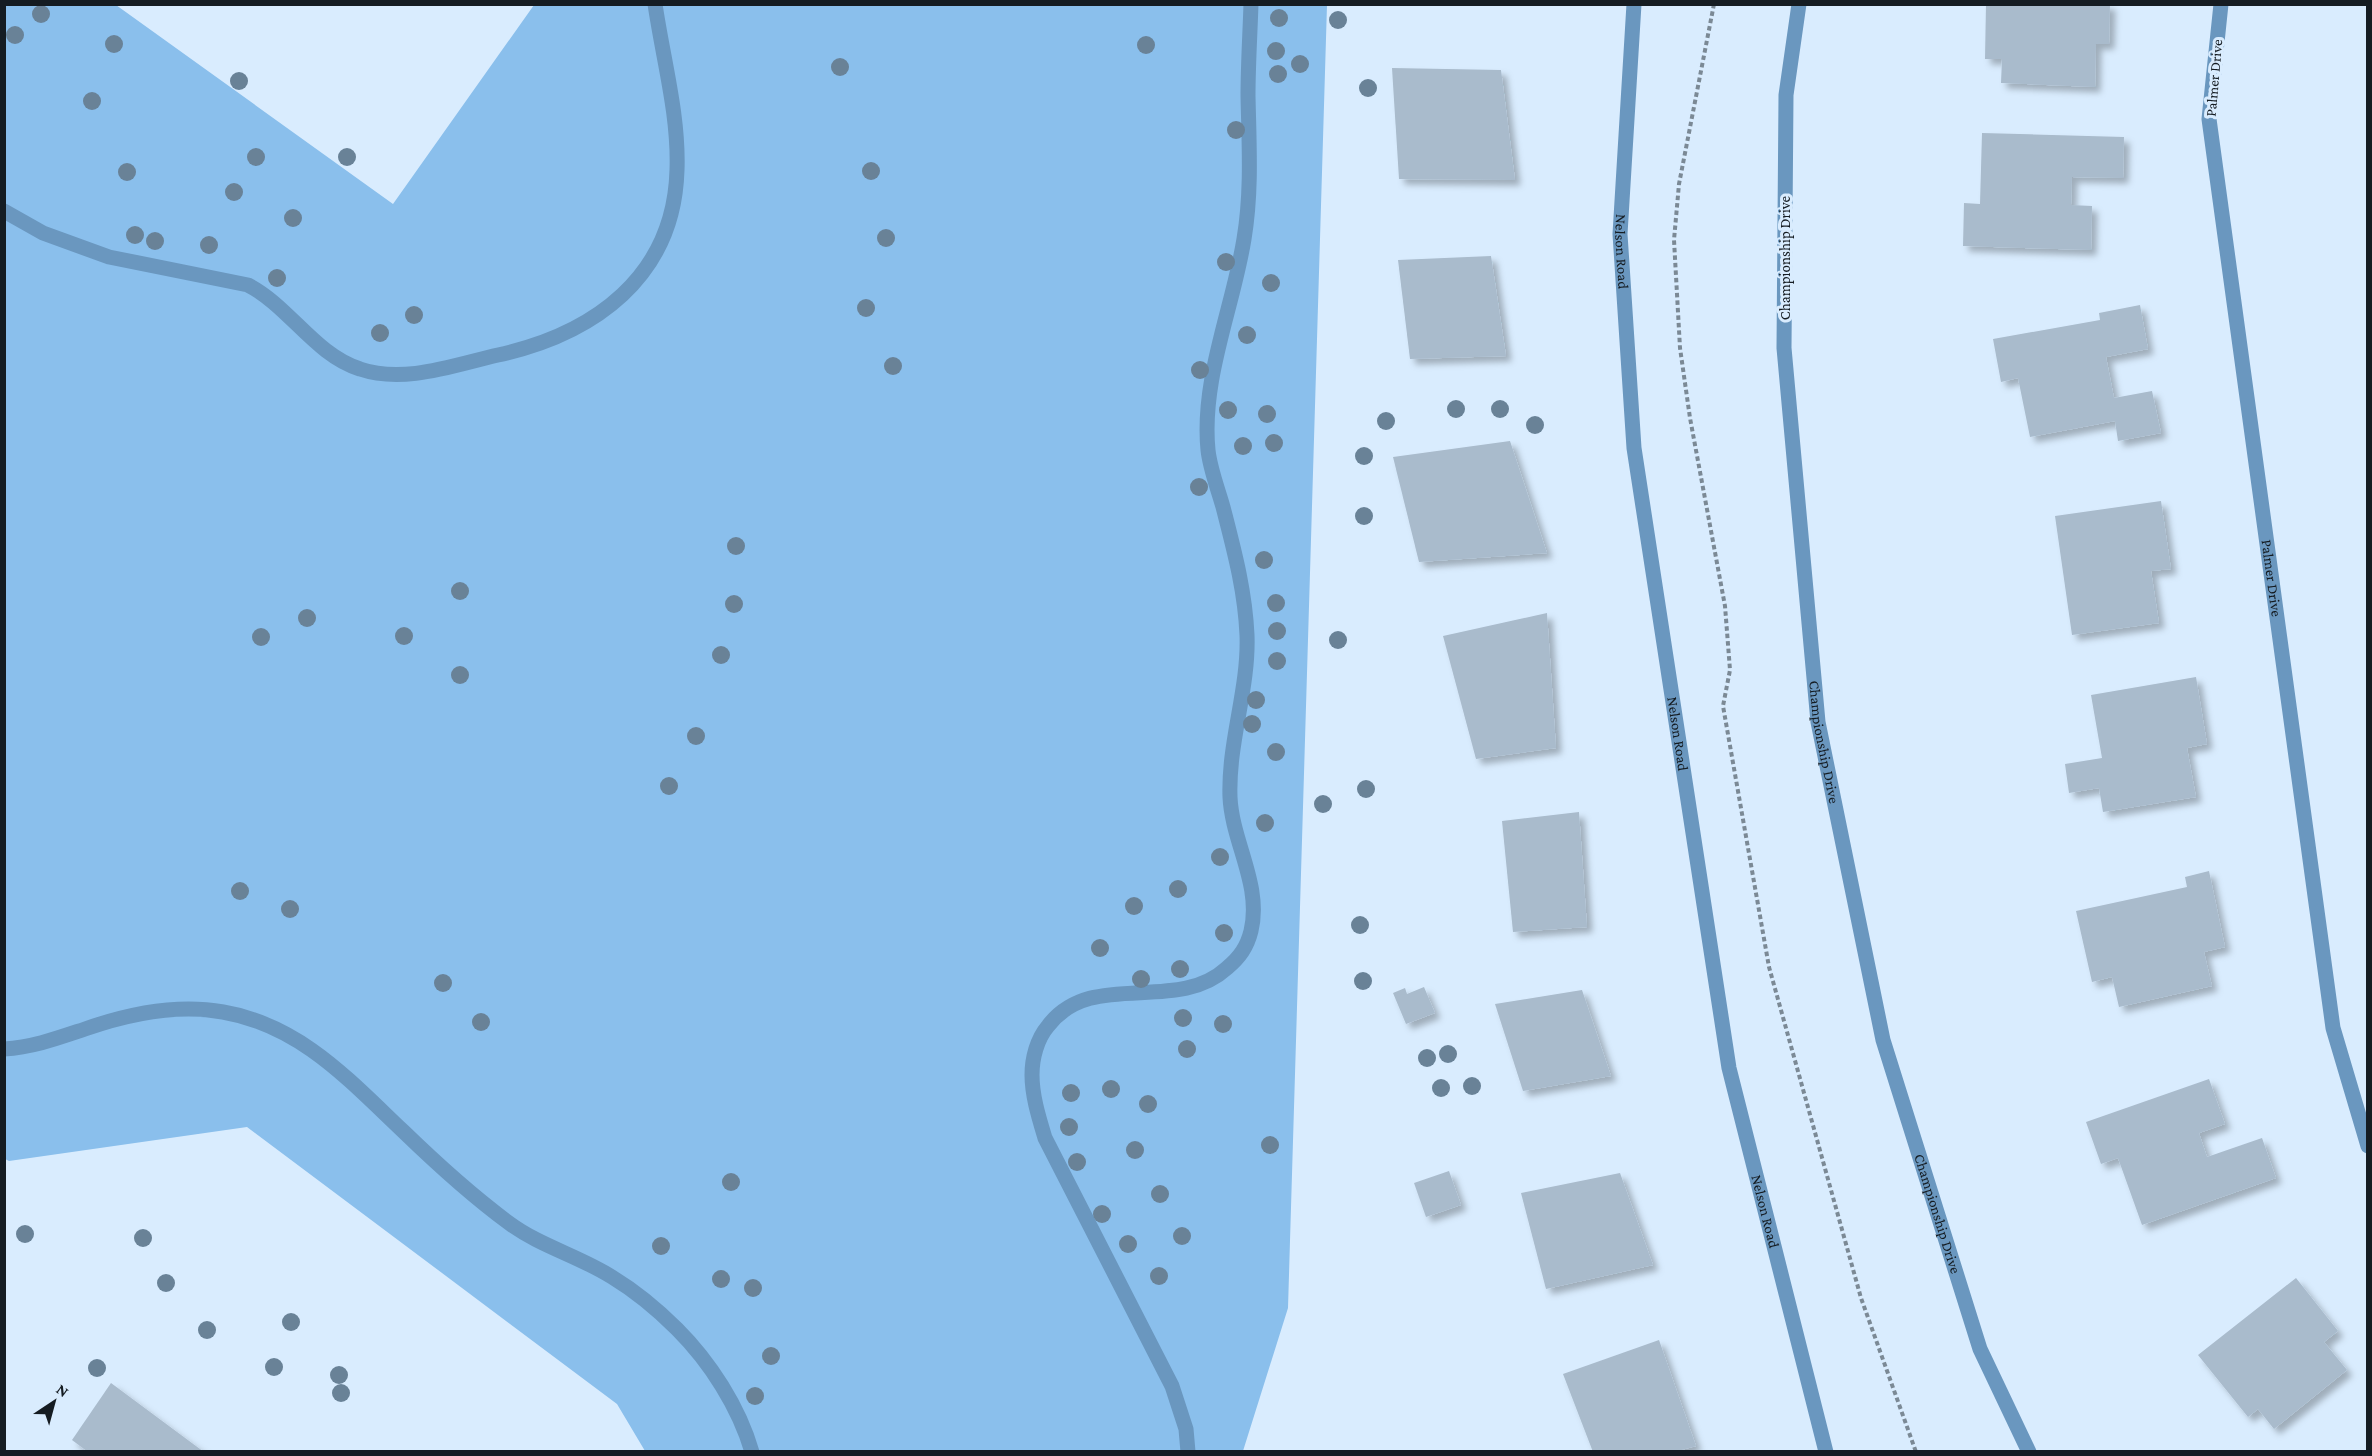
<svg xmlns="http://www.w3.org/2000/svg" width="2372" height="1456" viewBox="0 0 2372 1456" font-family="'Crimson Pro',serif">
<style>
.green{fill:#8abfec}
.building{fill:#a9bbcc;filter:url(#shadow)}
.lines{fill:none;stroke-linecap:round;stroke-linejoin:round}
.path{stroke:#7b8995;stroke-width:4;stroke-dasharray:4.5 3;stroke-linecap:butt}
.service{stroke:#6a97bf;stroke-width:15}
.minor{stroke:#6a97bf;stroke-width:15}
.tertiary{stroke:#6a97bf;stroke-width:15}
.tree{fill:#698297}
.labels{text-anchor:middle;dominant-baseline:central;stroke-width:6;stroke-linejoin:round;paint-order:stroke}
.street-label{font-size:15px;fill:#151c22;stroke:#d9ecfe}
</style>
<defs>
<filter id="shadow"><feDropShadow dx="5.5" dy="5.5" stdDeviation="3" flood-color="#0004"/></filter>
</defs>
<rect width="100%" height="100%" fill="#d9ecfe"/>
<!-- green -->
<polygon class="green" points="4,5 116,5 393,204 534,5 1327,5 1288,1308 1243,1451 645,1451 617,1404 247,1127 9,1161 5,1159"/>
<!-- building -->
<g class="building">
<polygon points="1986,4 2110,4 2109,44 2096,44 2095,87 2001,83 2002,59 1985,59"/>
<polygon points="1392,68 1501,70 1515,180 1399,179"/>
<polygon points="1982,133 2124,137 2123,178 2072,177 2071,205 2092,206 2091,250 1963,246 1964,203 1980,204"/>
<polygon points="1491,256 1506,356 1410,359 1398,260"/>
<polygon points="2140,305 2148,349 2106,357 2114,398 2152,391 2161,433 2118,441 2115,421 2030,437 2018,378 2001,382 1993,339 2100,320 2099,313"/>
<polygon points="1510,441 1547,553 1419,562 1393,457"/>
<polygon points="2161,501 2171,569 2151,571 2159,623 2072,635 2055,516"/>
<polygon points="1547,613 1556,748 1476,759 1443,636"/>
<polygon points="2196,677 2207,744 2187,748 2196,797 2103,812 2099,788 2069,793 2065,764 2102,758 2091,695"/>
<polygon points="1579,812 1587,927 1513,932 1502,821"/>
<polygon points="2209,871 2225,947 2204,952 2212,986 2119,1007 2112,977 2092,982 2076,911 2187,887 2185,877"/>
<polygon points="1424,987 1435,1013 1406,1024 1393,993 1405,988 1407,994"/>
<polygon points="1582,990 1611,1076 1523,1091 1495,1004"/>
<polygon points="2209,1079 2225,1124 2199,1133 2207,1157 2262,1138 2276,1178 2142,1225 2118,1158 2101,1164 2086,1122"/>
<polygon points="1449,1171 1461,1205 1426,1217 1414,1183"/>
<polygon points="1620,1173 1653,1265 1546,1289 1521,1193"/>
<polygon points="2296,1278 2338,1331 2324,1342 2347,1370 2274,1429 2258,1409 2248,1417 2198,1355"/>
<polygon points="1659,1340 1696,1446 1674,1452 1593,1452 1563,1374"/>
<polygon points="111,1383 204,1452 88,1452 72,1440"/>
</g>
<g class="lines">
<!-- path -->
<polyline class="path" points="1714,4 1679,184 1674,240 1680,348 1690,418 1725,606 1730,670 1723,706 1769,967 1861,1298 1916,1452"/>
<!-- service -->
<g class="service">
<path d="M4,211L43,233L109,257L248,285C289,306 315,355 360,369C404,384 454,365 498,355C594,334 674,277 677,170C679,115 663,59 655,4"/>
<path d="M4,1049C34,1047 58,1038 85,1029C128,1014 179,1004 223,1012C300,1025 349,1080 403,1131C436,1163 471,1195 509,1223C540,1246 579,1256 612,1277C635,1291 658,1310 677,1329C710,1362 739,1407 752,1452"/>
<path d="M1188,1452L1186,1429L1172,1386L1045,1138C1039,1118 1032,1096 1032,1075C1032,1058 1037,1039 1048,1026C1092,968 1176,1015 1227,968C1240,957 1247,947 1251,931C1262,885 1232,842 1230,797C1228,742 1249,689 1247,635C1245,590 1234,550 1223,507C1218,489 1210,469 1208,450C1201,379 1233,308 1244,239C1252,191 1249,144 1248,96C1248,65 1250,35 1251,4"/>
</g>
<!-- minor -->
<g class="minor">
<path id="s1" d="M1634,4L1620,234L1634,448L1729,1068L1826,1452"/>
<path id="s2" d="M2221,4L2209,119L2333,1028L2368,1146"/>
</g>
<!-- tertiary -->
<path class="tertiary" id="s3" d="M1799,4L1786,95L1784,348L1818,722L1883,1040L1980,1349L2029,1452"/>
</g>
<!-- trees -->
<g class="tree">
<circle cx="41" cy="14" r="9"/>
<circle cx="1279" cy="18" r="9"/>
<circle cx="1338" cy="20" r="9"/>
<circle cx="15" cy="35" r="9"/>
<circle cx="114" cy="44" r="9"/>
<circle cx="1146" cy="45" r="9"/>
<circle cx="1276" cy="51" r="9"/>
<circle cx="1300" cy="64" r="9"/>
<circle cx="840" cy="67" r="9"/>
<circle cx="1278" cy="74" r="9"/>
<circle cx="239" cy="81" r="9"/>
<circle cx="1368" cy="88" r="9"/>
<circle cx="92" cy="101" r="9"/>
<circle cx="1236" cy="130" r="9"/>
<circle cx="256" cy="157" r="9"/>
<circle cx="347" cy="157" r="9"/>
<circle cx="871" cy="171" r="9"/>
<circle cx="127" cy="172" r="9"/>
<circle cx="234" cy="192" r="9"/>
<circle cx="293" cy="218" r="9"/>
<circle cx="135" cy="235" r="9"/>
<circle cx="886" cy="238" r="9"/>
<circle cx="155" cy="241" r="9"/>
<circle cx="209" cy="245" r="9"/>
<circle cx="1226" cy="262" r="9"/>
<circle cx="277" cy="278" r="9"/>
<circle cx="1271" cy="283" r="9"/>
<circle cx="866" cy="308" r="9"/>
<circle cx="414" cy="315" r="9"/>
<circle cx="380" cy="333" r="9"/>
<circle cx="1247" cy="335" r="9"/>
<circle cx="893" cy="366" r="9"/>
<circle cx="1200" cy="370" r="9"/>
<circle cx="1456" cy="409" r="9"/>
<circle cx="1500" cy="409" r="9"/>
<circle cx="1228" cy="410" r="9"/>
<circle cx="1267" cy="414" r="9"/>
<circle cx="1386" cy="421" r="9"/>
<circle cx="1535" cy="425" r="9"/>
<circle cx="1274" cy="443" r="9"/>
<circle cx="1243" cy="446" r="9"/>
<circle cx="1364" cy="456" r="9"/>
<circle cx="1199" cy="487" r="9"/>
<circle cx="1364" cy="516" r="9"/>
<circle cx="736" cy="546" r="9"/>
<circle cx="1264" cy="560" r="9"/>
<circle cx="460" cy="591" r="9"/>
<circle cx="1276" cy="603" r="9"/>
<circle cx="734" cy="604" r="9"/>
<circle cx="307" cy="618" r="9"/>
<circle cx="1277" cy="631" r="9"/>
<circle cx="404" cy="636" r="9"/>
<circle cx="261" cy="637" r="9"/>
<circle cx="1338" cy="640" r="9"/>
<circle cx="721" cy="655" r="9"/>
<circle cx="1277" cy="661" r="9"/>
<circle cx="460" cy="675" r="9"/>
<circle cx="1256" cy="700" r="9"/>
<circle cx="1252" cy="724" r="9"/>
<circle cx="696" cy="736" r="9"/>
<circle cx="1276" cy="752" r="9"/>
<circle cx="669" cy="786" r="9"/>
<circle cx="1366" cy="789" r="9"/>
<circle cx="1323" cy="804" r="9"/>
<circle cx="1265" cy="823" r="9"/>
<circle cx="1220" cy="857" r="9"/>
<circle cx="1178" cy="889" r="9"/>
<circle cx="240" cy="891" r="9"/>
<circle cx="1134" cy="906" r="9"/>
<circle cx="290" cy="909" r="9"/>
<circle cx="1360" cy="925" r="9"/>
<circle cx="1224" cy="933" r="9"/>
<circle cx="1100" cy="948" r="9"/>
<circle cx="1180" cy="969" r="9"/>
<circle cx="1141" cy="979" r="9"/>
<circle cx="1363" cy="981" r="9"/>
<circle cx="443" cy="983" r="9"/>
<circle cx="1183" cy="1018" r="9"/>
<circle cx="481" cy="1022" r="9"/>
<circle cx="1223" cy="1024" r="9"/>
<circle cx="1187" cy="1049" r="9"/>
<circle cx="1448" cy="1054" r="9"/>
<circle cx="1427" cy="1058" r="9"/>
<circle cx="1472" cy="1086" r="9"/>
<circle cx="1441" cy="1088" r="9"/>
<circle cx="1111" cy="1089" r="9"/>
<circle cx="1071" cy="1093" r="9"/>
<circle cx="1148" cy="1104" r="9"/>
<circle cx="1069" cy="1127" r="9"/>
<circle cx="1270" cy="1145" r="9"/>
<circle cx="1135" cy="1150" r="9"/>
<circle cx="1077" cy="1162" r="9"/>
<circle cx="731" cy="1182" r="9"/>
<circle cx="1160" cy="1194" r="9"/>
<circle cx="1102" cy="1214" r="9"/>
<circle cx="25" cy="1234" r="9"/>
<circle cx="1182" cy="1236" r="9"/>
<circle cx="143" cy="1238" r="9"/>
<circle cx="1128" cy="1244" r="9"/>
<circle cx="661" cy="1246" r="9"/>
<circle cx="1159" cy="1276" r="9"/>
<circle cx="721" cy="1279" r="9"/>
<circle cx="166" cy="1283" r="9"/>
<circle cx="753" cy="1288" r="9"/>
<circle cx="291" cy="1322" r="9"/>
<circle cx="207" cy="1330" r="9"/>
<circle cx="771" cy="1356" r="9"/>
<circle cx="274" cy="1367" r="9"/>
<circle cx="97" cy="1368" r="9"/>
<circle cx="339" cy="1375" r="9"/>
<circle cx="341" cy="1393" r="9"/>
<circle cx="755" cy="1396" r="9"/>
</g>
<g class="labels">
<!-- street labels -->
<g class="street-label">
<text transform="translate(2214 78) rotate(-85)">Palmer Drive</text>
<text stroke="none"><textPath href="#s1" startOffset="248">Nelson Road</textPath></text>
<text transform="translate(1785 258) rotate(-90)">Championship Drive</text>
<text stroke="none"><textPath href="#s2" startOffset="579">Palmer Drive</textPath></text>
<text stroke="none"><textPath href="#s1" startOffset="734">Nelson Road</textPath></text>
<text stroke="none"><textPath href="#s3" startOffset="741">Championship Drive</textPath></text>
<text stroke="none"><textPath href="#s1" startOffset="1220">Nelson Road</textPath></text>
<text stroke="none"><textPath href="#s3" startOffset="1227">Championship Drive</textPath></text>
</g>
</g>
<!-- border -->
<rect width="2372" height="1456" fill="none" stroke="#151c22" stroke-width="12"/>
<!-- north arrow -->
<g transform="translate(54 1402) rotate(36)" stroke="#d9ecfe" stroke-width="4.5" paint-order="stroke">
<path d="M0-4.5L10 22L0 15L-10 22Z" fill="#151c22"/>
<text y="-9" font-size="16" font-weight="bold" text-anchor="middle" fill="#151c22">N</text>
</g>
</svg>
